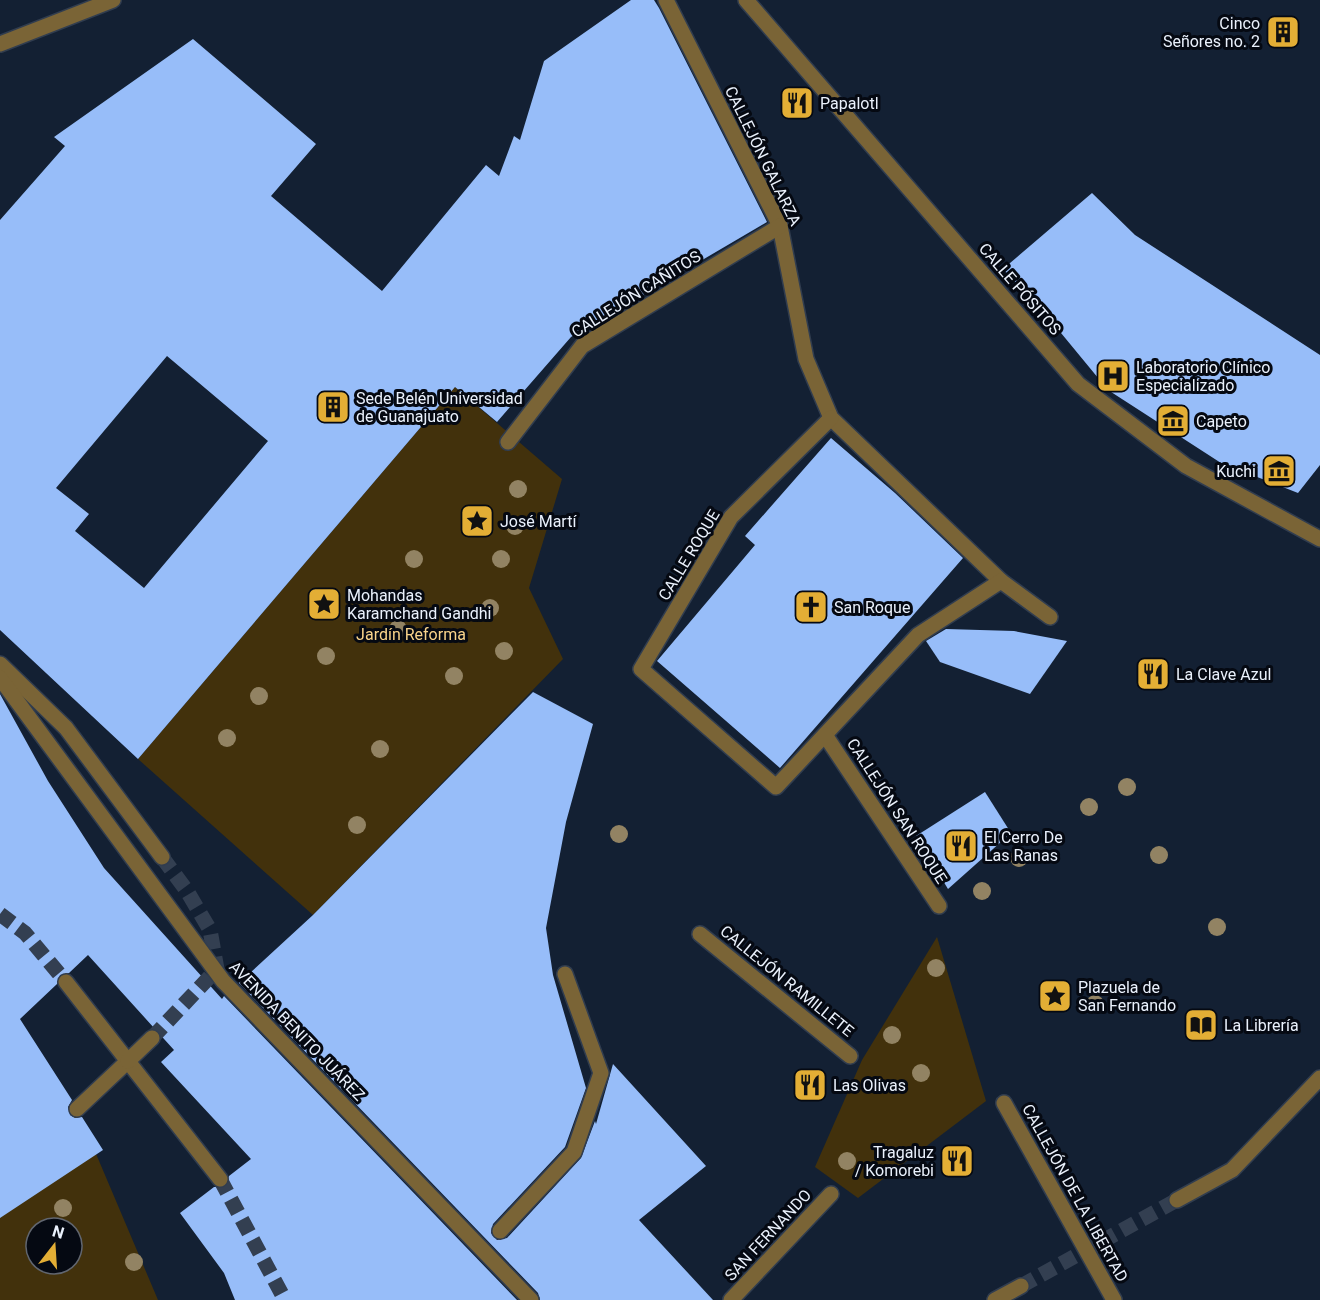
<svg xmlns="http://www.w3.org/2000/svg" width="1320" height="1300" viewBox="0 0 1320 1300" font-family="Roboto,sans-serif">
<style>
.green{fill:#42310c;fill-rule:evenodd}
.building{fill:#97bdf9;fill-rule:evenodd}
.lines{fill:none;stroke-linecap:round;stroke-linejoin:round}
.minor-tunnel{stroke:#333f51;stroke-width:15;stroke-dasharray:15 8;stroke-linecap:butt}
.service-casing{stroke:#313d4f;stroke-width:18}
.pedestrian-casing{stroke:#313d4f;stroke-width:18}
.minor-casing{stroke:#313d4f;stroke-width:18}
.service{stroke:#7a6436;stroke-width:15}
.pedestrian{stroke:#7a6436;stroke-width:15}
.minor{stroke:#7a6436;stroke-width:15}
.tree{fill:#928363}
.labels{text-anchor:middle;dominant-baseline:central;stroke-width:6;stroke-linejoin:round;paint-order:stroke}
.poi-label{font-size:16px;fill:#eaf1fc;stroke:#050912;text-anchor:start}
.street-label{font-size:16px;fill:#eaf1fc;stroke:#050912}
.park-label{font-size:16px;fill:#f9d48b;stroke:#050912}
</style>
<rect width="100%" height="100%" fill="#132033"/>
<!-- green -->
<g class="green">
<polygon points="455,387 562,479 529,588 563,659 313,915 138,759"/>
<polygon points="937,937 986,1101 858,1198 815,1167 862,1060"/>
<path d="M77,1109L158,1300H0V1178ZM36,1228H72V1264H36Z"/>
</g>
<!-- building -->
<g class="building">
<path d="M631,0H654L659,8L767,222L571,337L497,422L455,387L138,759L0,630V220L65,146L54,137L193,39L316,144L271,196L382,291L486,165L499,176L514,136L520,140L544,61ZM167,356L268,441L144,588L75,531L89,514L56,488Z"/>
<polygon points="1092,193 1135,235 1320,355 1320,465 1298,493 1221,463 1108,390 1047,316 1003,269"/>
<polygon points="831,438 895,493 963,558 780,768 657,661 755,545 745,536"/>
<polygon points="946,629 1014,631 1067,641 1030,694 940,662 926,641"/>
<polygon points="533,692 593,724 566,822 546,928 553,975 586,1088 565,1147 493,1224 491,1233 497,1240 507,1238 581,1158 595,1121 596,1124 613,1064 706,1166 639,1220 713,1300 540,1300 538,1293 239,983 313,915"/>
<polygon points="0,694 48,781 104,868 222,999 224,996 517,1300 235,1300 224,1273 180,1213 214,1187 225,1187 229,1176 251,1159 161,1062 174,1050 88,955 69,973 60,975 57,984 20,1019 72,1100 68,1107 70,1115 75,1118 82,1117 103,1150 0,1218"/>
<polygon points="985,792 1011,833 948,889 916,836"/>
</g>
<g class="lines">
<!-- minor-tunnel -->
<g class="minor-tunnel">
<polyline points="0,914 25,933 66,982"/>
<polyline points="152,1038 217,969 210,930 187,891 162,857"/>
<polyline points="220,1179 285,1300"/>
<polyline points="1021,1286 1177,1200"/>
</g>
<!-- service casing -->
<g class="service-casing">
<polyline id="service" points="77,1109 128,1061"/>
</g>
<!-- pedestrian casing -->
<g class="pedestrian-casing">
<g id="pedestrian">
<polyline points="666,0 780,226 806,359 831,418 1001,581"/>
<polyline points="831,418 731,517 641,669 776,787 918,635 1001,581 1050,617"/>
<polyline points="508,442 582,346 780,226"/>
<polyline points="825,735 939,906"/>
<polyline points="700,934 850,1056"/>
<polyline points="1004,1103 1114,1300"/>
<polyline points="500,1231 574,1152 601,1073 565,974"/>
<polyline points="731,1300 831,1194"/>
</g>
</g>
<!-- minor casing -->
<g class="minor-casing">
<g id="minor">
<polyline points="746,0 1078,384 1186,466 1320,539"/>
<polyline points="0,44 113,0"/>
<polyline points="0,664 66,728 162,857"/>
<polyline points="0,678 223,981 531,1300"/>
<polyline points="66,982 220,1179"/>
<polyline points="128,1061 152,1038"/>
<polyline points="1177,1200 1232,1170 1320,1078"/>
<polyline points="995,1300 1021,1286"/>
</g>
</g>
<!-- service -->
<use href="#service" class="service"/>
<!-- pedestrian -->
<use href="#pedestrian" class="pedestrian"/>
<!-- minor -->
<use href="#minor" class="minor"/>
</g>
<!-- trees -->
<g class="tree">
<circle cx="518" cy="489" r="9"/>
<circle cx="515" cy="526" r="9"/>
<circle cx="414" cy="559" r="9"/>
<circle cx="501" cy="559" r="9"/>
<circle cx="490" cy="608" r="9"/>
<circle cx="398" cy="629" r="9"/>
<circle cx="504" cy="651" r="9"/>
<circle cx="326" cy="656" r="9"/>
<circle cx="454" cy="676" r="9"/>
<circle cx="259" cy="696" r="9"/>
<circle cx="227" cy="738" r="9"/>
<circle cx="380" cy="749" r="9"/>
<circle cx="1127" cy="787" r="9"/>
<circle cx="1089" cy="807" r="9"/>
<circle cx="357" cy="825" r="9"/>
<circle cx="619" cy="834" r="9"/>
<circle cx="1159" cy="855" r="9"/>
<circle cx="1019" cy="858" r="9"/>
<circle cx="982" cy="891" r="9"/>
<circle cx="1217" cy="927" r="9"/>
<circle cx="936" cy="968" r="9"/>
<circle cx="1095" cy="1004" r="9"/>
<circle cx="892" cy="1035" r="9"/>
<circle cx="921" cy="1073" r="9"/>
<circle cx="847" cy="1161" r="9"/>
<circle cx="63" cy="1208" r="9"/>
<circle cx="134" cy="1262" r="9"/>
</g>
<!-- icons -->
<defs>
<g id="building-square" transform="scale(1.725)"><rect x="-9" y="-9" width="18" height="18" rx="4" fill="#e3ae35" stroke="#050912"/><path d="M-4-6H4V6H1V3H-1V6H-4ZM-2.5-4.3h1.7v1.8h-1.7ZM.8-4.3h1.7v1.8H.8ZM-2.5-1h1.7V.8h-1.7ZM.8-1h1.7V.8H.8Z" fill="#111"/></g>
<g id="restaurant-square" transform="scale(1.725)"><rect x="-9" y="-9" width="18" height="18" rx="4" fill="#e3ae35" stroke="#050912"/><path d="M-5-6h1v4h1v-4h1v4h1v-4h1v5L-1.5 .5V6h-2V.5L-5-1ZM5-6V6H3V1.5H1.5Q1.5-4 5-6Z" fill="#111"/></g>
<g id="hospital-square" transform="scale(1.725)"><rect x="-9" y="-9" width="18" height="18" rx="4" fill="#e3ae35" stroke="#050912"/><path d="M-5-5h3v3.5h4V-5h3V5h-3V1.5h-4V5h-3Z" fill="#111"/></g>
<g id="museum-square" transform="scale(1.725)"><rect x="-9" y="-9" width="18" height="18" rx="4" fill="#e3ae35" stroke="#050912"/><path d="M0-6L6-3V-2H-6V-3ZM-5-1h2V3h-2ZM-1-1h2V3h-2ZM3-1h2V3H3ZM-6 4H6V6H-6Z" fill="#111"/></g>
<g id="sight-square" transform="scale(1.725)"><rect x="-9" y="-9" width="18" height="18" rx="4" fill="#e3ae35" stroke="#050912"/><path d="M0-6L1.8-2.2L6-1.7L2.9 1.2L3.7 5.4L0 3.3L-3.7 5.4L-2.9 1.2L-6-1.7L-1.8-2.2Z" fill="#111"/></g>
<g id="church-square" transform="scale(1.725)"><rect x="-9" y="-9" width="18" height="18" rx="4" fill="#e3ae35" stroke="#050912"/><path d="M-1.2-6h2.4v3.5h3.3v2.4h-3.3V6h-2.4V-.1h-3.3v-2.4h3.3Z" fill="#111"/></g>
<g id="library-square" transform="scale(1.725)"><rect x="-9" y="-9" width="18" height="18" rx="4" fill="#e3ae35" stroke="#050912"/><path d="M-6-4Q-3-5.5-.7-3.5V5Q-3 3-6 4ZM6-4Q3-5.5 .7-3.5V5Q3 3 6 4Z" fill="#111"/></g>
</defs>
<g fill-rule="evenodd">
<use href="#building-square" x="1283" y="32"/>
<use href="#restaurant-square" x="797" y="103"/>
<use href="#hospital-square" x="1113" y="376"/>
<use href="#building-square" x="333" y="407"/>
<use href="#museum-square" x="1173" y="421"/>
<use href="#museum-square" x="1279" y="471"/>
<use href="#sight-square" x="477" y="521"/>
<use href="#sight-square" x="324" y="604"/>
<use href="#church-square" x="811" y="607"/>
<use href="#restaurant-square" x="1153" y="674"/>
<use href="#restaurant-square" x="961" y="846"/>
<use href="#sight-square" x="1055" y="996"/>
<use href="#library-square" x="1201" y="1025"/>
<use href="#restaurant-square" x="810" y="1085"/>
<use href="#restaurant-square" x="957" y="1161"/>
</g>
<g class="labels">
<!-- poi labels -->
<g class="poi-label">
<text x="1260" y="23" text-anchor="end">Cinco<tspan x="1260" dy="18">Señores no. 2</tspan></text>
<text x="820" y="103">Papalotl</text>
<text x="1136" y="367">Laboratorio Clínico<tspan x="1136" dy="18">Especializado</tspan></text>
<text x="356" y="398">Sede Belén Universidad<tspan x="356" dy="18">de Guanajuato</tspan></text>
<text x="1196" y="421">Capeto</text>
<text x="1256" y="471" text-anchor="end">Kuchi</text>
<text x="500" y="521">José Martí</text>
<text x="347" y="595">Mohandas<tspan x="347" dy="18">Karamchand Gandhi</tspan></text>
<text x="834" y="607">San Roque</text>
<text x="1176" y="674">La Clave Azul</text>
<text x="984" y="837">El Cerro De<tspan x="984" dy="18">Las Ranas</tspan></text>
<text x="1078" y="987">Plazuela de<tspan x="1078" dy="18">San Fernando</tspan></text>
<text x="1224" y="1025">La Librería</text>
<text x="833" y="1085">Las Olivas</text>
<text x="934" y="1152" text-anchor="end">Tragaluz<tspan x="934" dy="18">/ Komorebi</tspan></text>
</g>
<!-- street labels -->
<g class="street-label">
<text transform="translate(763 156) rotate(64)">CALLEJÓN GALARZA</text>
<text transform="translate(1020 289) rotate(49)">CALLE PÓSITOS</text>
<text transform="translate(636 294) rotate(-32)">CALLEJÓN CAÑITOS</text>
<text transform="translate(689 555) rotate(-59)">CALLE ROQUE</text>
<text transform="translate(897 811) rotate(57)">CALLEJÓN SAN ROQUE</text>
<text transform="translate(787 981) rotate(39)">CALLEJÓN RAMILLETE</text>
<text transform="translate(297 1031) rotate(46)">AVENIDA BENITO JUÁREZ</text>
<text transform="translate(1075 1193) rotate(61)">CALLEJÓN DE LA LIBERTAD</text>
<text transform="translate(768 1235) rotate(-47)">SAN FERNANDO</text>
</g>
<!-- park labels -->
<g class="park-label">
<text x="411" y="634">Jardín Reforma</text>
</g>
</g>
<!-- north arrow -->
<g transform="translate(54 1246) rotate(17)"><circle r="28" fill="#050912" stroke="#616670" stroke-width="1.5"/>
<path d="M0-4.5L10 22L0 15L-10 22Z" fill="#e3ae35"/>
<text y="-9" font-size="16" font-weight="bold" text-anchor="middle" fill="#eaf1fc">N</text>
</g>
</svg>
